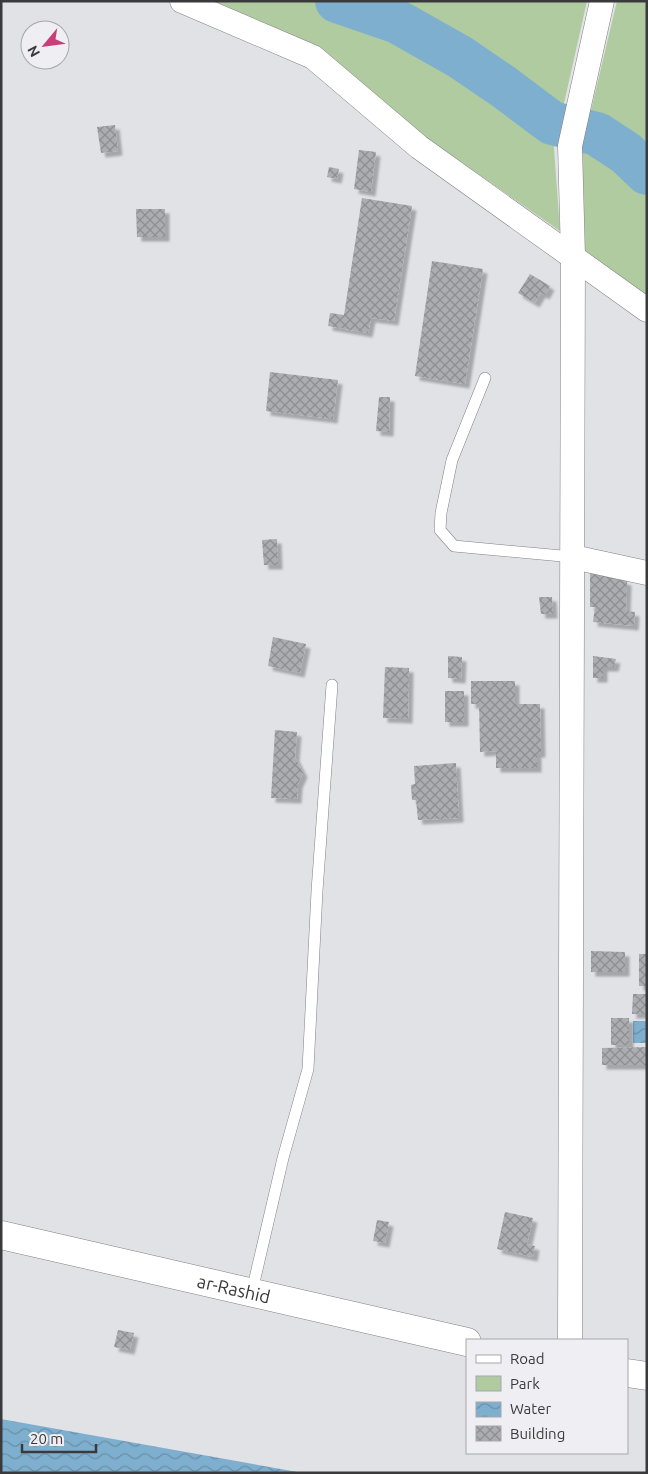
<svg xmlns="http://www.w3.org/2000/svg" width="648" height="1474" viewBox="0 0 648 1474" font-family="Ubuntu,sans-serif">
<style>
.green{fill:#b0cb9f}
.water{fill:url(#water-waves)}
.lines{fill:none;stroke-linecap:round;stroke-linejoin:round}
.river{stroke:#7fafce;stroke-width:44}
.building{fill:url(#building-cross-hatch);filter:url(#shadow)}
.service-casing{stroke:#818185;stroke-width:12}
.minor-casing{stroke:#818185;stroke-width:25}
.secondary-casing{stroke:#818185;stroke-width:29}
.service{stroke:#fff;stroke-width:11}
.minor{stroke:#fff;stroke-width:24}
.secondary{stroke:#fff;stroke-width:28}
.labels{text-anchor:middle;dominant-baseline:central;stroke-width:4;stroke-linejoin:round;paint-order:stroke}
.street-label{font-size:18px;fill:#3a3a3c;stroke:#efeff3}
</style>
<defs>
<pattern id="water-waves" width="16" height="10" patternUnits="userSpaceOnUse" patternTransform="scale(1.25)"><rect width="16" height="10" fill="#7fafce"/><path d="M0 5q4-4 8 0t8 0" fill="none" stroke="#698fa8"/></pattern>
<pattern id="building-cross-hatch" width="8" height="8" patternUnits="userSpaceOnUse" patternTransform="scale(1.25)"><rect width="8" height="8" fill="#acadb1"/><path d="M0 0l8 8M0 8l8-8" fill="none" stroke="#8d8e91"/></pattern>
<filter id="shadow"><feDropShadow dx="4.5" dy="4.5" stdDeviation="1" flood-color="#0004"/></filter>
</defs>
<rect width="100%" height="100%" fill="#e1e2e6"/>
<!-- green -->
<g class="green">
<polygon points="214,1 587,1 554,148 560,231 428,139 317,48"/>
<polygon points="617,1 647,1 647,298 584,252 582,148"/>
</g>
<!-- water -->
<g class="water">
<rect x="633" y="1021" width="14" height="22"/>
<polygon points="1,1419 303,1473 1,1473"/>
</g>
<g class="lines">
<!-- river -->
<polyline class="river" points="337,1 398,22 460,57 504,87 552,123 597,134 626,153 647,173"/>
</g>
<!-- building -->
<g class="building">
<polygon points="115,125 118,151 101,153 97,127"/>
<polygon points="359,150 376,152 371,192 354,189"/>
<polygon points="329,167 339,169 337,179 327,177"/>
<polygon points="362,198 412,206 394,321 371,318 368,333 328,326 330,313 344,315"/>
<polygon points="136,209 165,209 165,237 137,237"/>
<polygon points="432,261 483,269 465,384 415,376"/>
<polygon points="530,274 550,286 545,295 541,293 535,303 518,293"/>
<polygon points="270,372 338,380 333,419 266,411"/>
<polygon points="379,397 390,397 389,432 376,431"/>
<polygon points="277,539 278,565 264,565 262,540"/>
<polygon points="590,573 627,581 626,611 635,612 634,626 593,622 595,607 590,607"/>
<polygon points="539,597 552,597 553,614 541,614"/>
<polygon points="273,637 306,644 300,673 268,666"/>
<polygon points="448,656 462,657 461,679 448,678"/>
<polygon points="593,656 616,659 614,667 603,667 603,678 593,678"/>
<polygon points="385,667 409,668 408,719 383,718"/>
<polygon points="471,681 515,681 515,704 540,704 541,753 537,753 537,768 496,768 496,751 480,752 479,704 471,704"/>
<rect x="445" y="691" width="19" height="31"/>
<polygon points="275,730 297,732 295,757 303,773 298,784 297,799 271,798"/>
<polygon points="456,763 459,818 418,820 416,800 412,800 411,785 415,784 414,766"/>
<polygon points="591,951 625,952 625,972 591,972"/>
<rect x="639" y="954" width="8" height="32"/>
<polygon points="633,994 647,994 647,1014 632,1014"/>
<rect x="611" y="1018" width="18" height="27"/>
<polygon points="647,1047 647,1065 602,1065 602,1048"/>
<polygon points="505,1212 533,1218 527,1244 535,1246 533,1257 497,1249"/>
<polygon points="377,1220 389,1222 385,1243 373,1241"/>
<polygon points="118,1330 134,1333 130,1350 114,1347"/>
</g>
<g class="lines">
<!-- service casing -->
<g class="service-casing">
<g id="service">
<polyline points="485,378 452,460 441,513 440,530 454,546 573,557"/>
<polyline points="252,1291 283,1158 308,1069 317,891 332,685"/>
</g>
</g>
<!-- minor casing -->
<g class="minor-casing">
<g id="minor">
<polyline points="182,1 313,57 419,147 647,310"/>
<polyline points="573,557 647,573"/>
<polyline points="570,1340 573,256 570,146 602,1"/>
</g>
</g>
<!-- secondary casing -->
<g class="secondary-casing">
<g id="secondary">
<path id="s1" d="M1,1235L467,1342"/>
<polyline points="627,1373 647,1376"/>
</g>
</g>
<!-- service -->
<use href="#service" class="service"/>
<!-- minor -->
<use href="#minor" class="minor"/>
<!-- secondary -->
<use href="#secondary" class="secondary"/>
</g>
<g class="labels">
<!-- street labels -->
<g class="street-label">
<text stroke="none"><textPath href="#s1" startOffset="239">ar-Rashid</textPath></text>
</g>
</g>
<!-- border -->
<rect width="648" height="1474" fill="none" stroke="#3a3a3c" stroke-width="5"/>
<!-- legend -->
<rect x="466" y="1339" width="162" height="115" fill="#efeff3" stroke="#a7a7aa"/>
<rect x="476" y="1355" width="25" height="8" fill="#ffffff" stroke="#a7a7aa"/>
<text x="510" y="1364" font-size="15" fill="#3a3a3c">Road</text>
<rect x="476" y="1376" width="25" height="15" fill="#b0cb9f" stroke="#a7a7aa"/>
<text x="510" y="1389" font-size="15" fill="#3a3a3c">Park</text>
<rect x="476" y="1402" width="25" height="15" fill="url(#water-waves)" stroke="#a7a7aa"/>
<text x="510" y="1414" font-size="15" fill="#3a3a3c">Water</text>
<rect x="476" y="1426" width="25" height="15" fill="url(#building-cross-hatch)" stroke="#a7a7aa"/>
<text x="510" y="1439" font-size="15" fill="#3a3a3c">Building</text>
<!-- north arrow -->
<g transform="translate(45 45) rotate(241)"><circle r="24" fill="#efeff3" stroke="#a7a7aa"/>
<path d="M0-4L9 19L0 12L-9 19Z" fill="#c73e79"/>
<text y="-8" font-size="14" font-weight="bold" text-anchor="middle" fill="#3a3a3c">N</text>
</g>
<!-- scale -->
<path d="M22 1444v8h74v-8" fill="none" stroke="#3a3a3c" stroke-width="2.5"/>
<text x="30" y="1444" font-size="15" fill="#3a3a3c" stroke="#efeff3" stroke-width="4" paint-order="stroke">20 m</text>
</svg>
